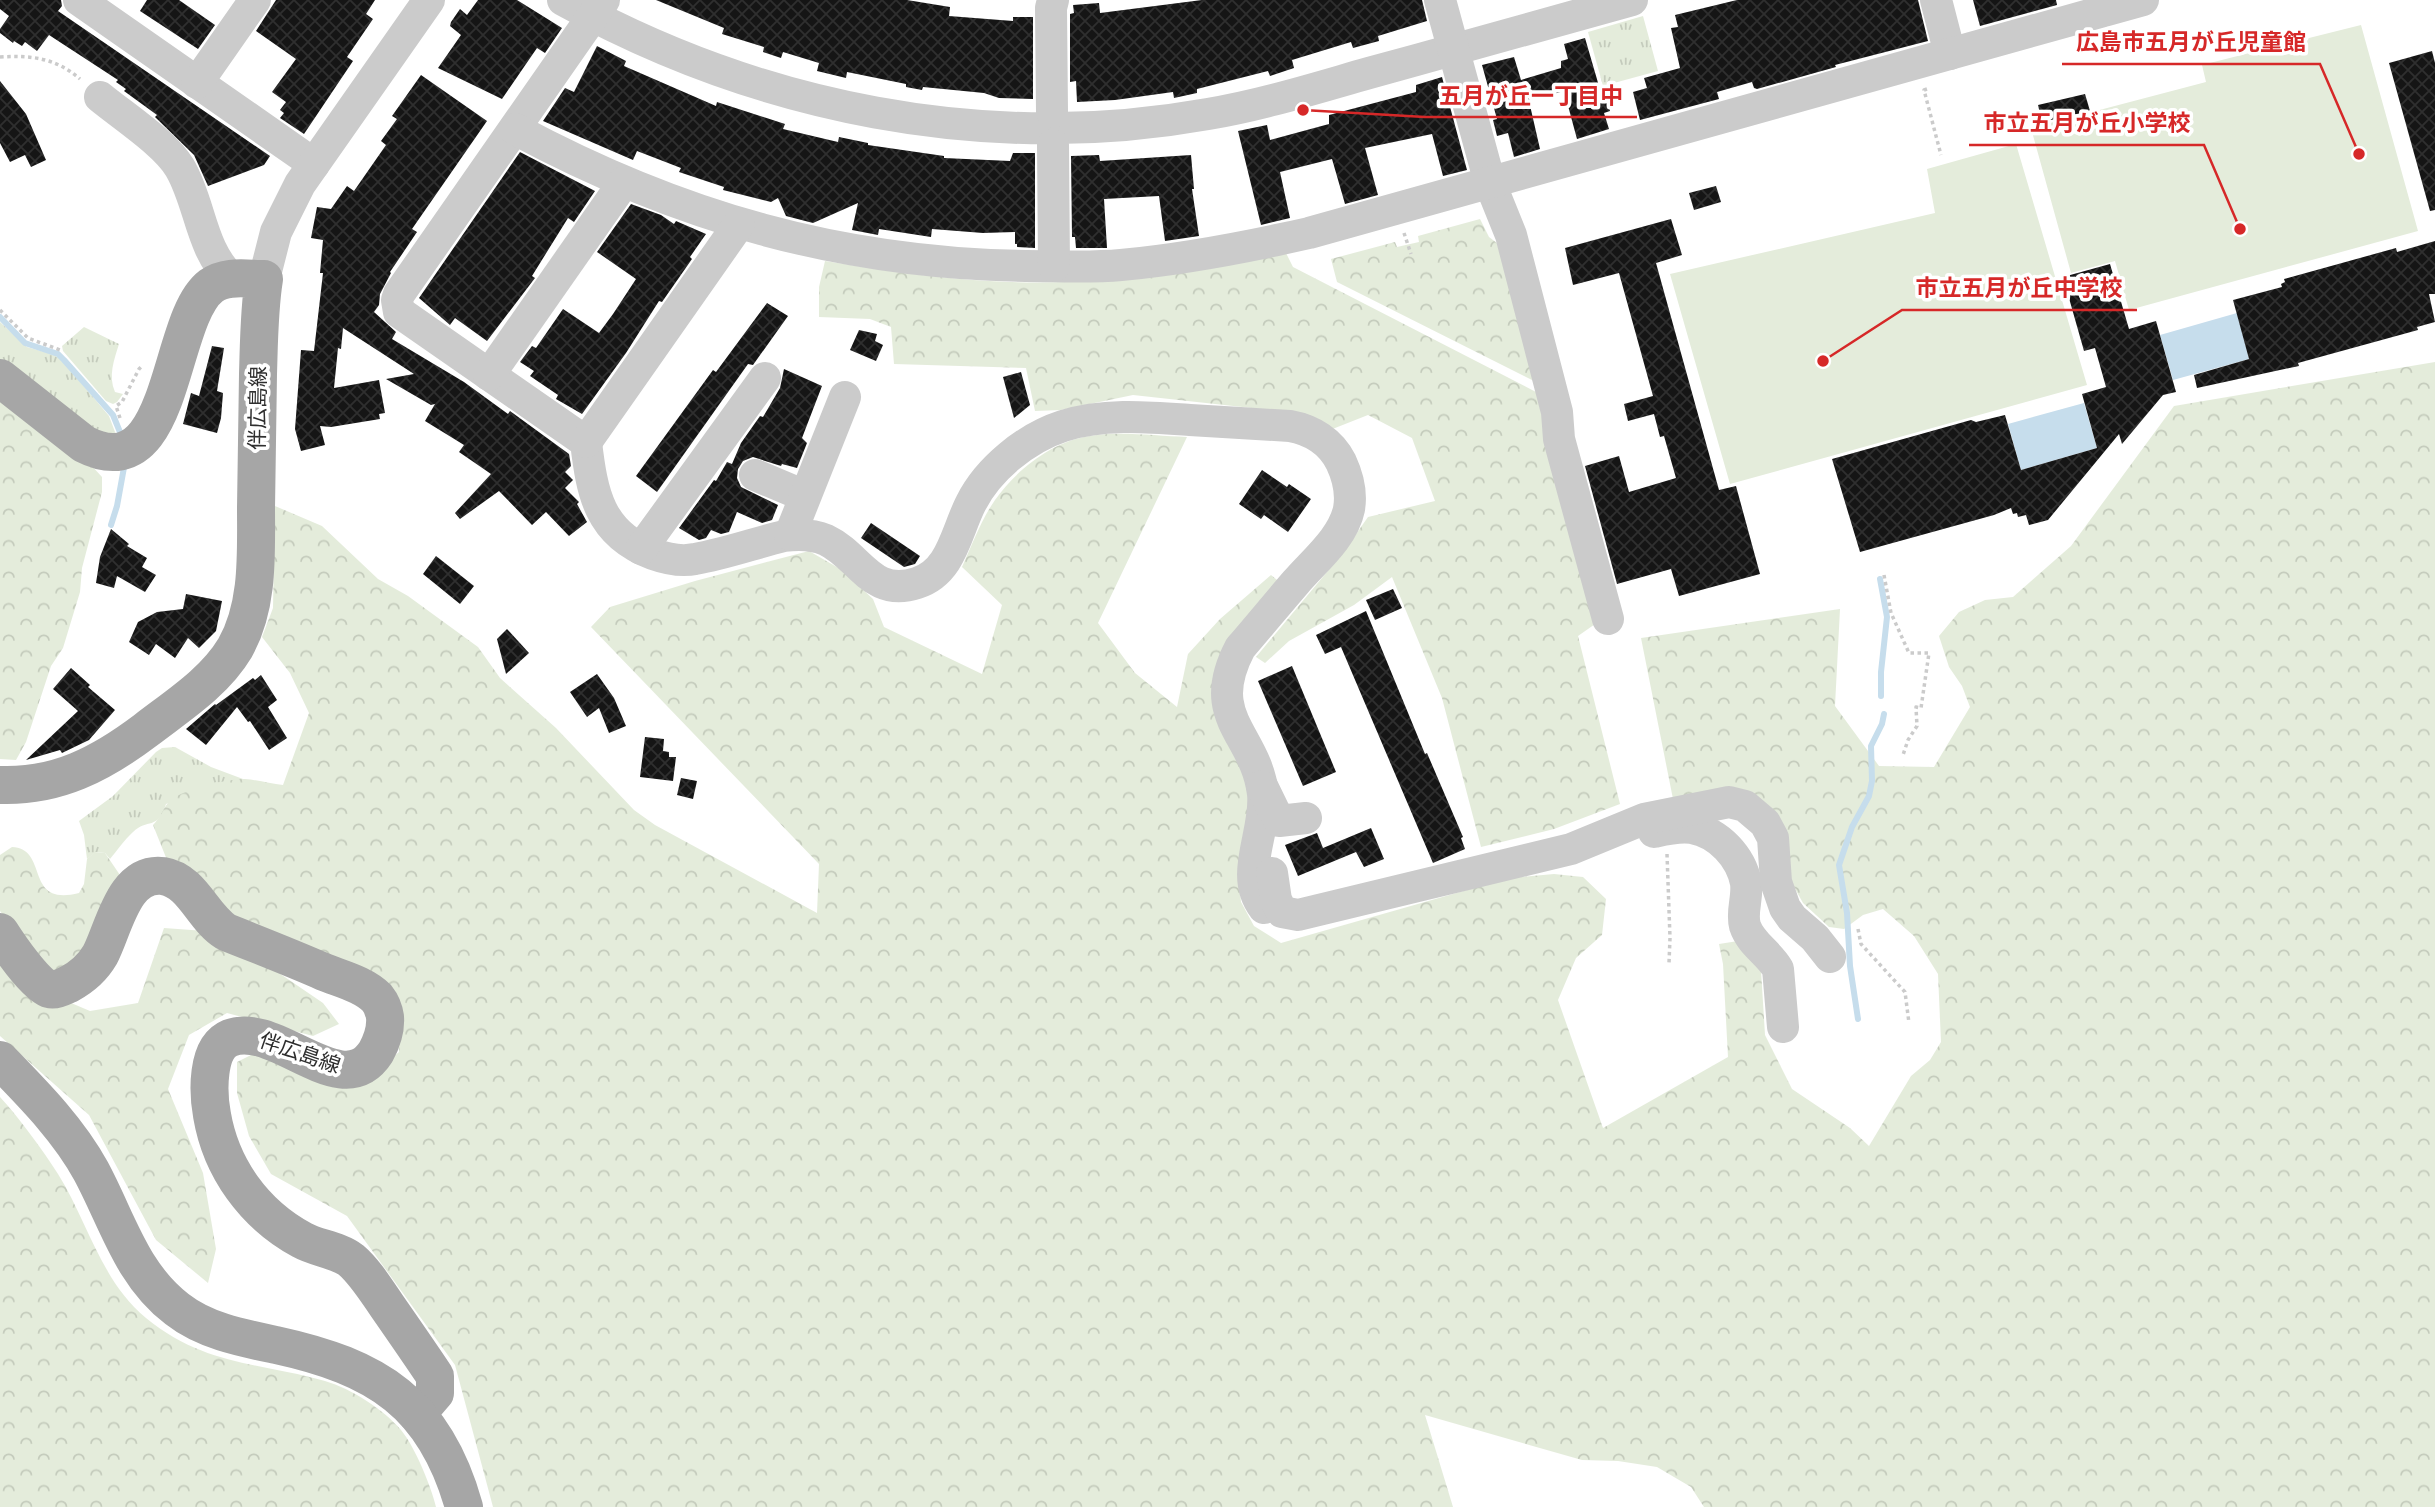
<svg xmlns="http://www.w3.org/2000/svg" width="2435" height="1507" viewBox="0 0 2435 1507" font-family="'Fira Sans Condensed','Noto Sans JP',sans-serif">
<style>
.grass{fill:url(#grass-tufts)}
.forest{fill:url(#forest-crowns)}
.pitch{fill:#e4ecdb}
.water{fill:#c6ddec}
.lines{fill:none;stroke-linecap:round;stroke-linejoin:round}
.stream{stroke:#c6ddec;stroke-width:6}
.building{fill:url(#building-cross-hatch)}
.path{stroke:#cbcbcb;stroke-width:3.5;stroke-dasharray:3.5 3.5;stroke-linecap:butt}
.minor{stroke:#cbcbcb;stroke-width:32}
.major{stroke:#a6a6a6;stroke-width:38}
.labels{text-anchor:middle;dominant-baseline:central;stroke-width:7;stroke-linejoin:round;paint-order:stroke}
.street-label{font-size:21px;fill:#2e2e2e;stroke:#fff}
.leader{fill:none;stroke:#d62828;stroke-width:2.5}
.callout-dot{fill:#d62828;stroke:#fff;stroke-width:2.5}
.callout-label{font-size:23px;text-anchor:middle;font-weight:bold;fill:#d62828;stroke:#fff;stroke-width:7;stroke-linejoin:round;paint-order:stroke}
</style>
<defs>
<pattern id="grass-tufts" width="24" height="20" patternUnits="userSpaceOnUse" patternTransform="scale(1.75)"><rect width="24" height="20" fill="#e4ecdb"/><path d="M3 7l-1-3M5 7V3M7 7l1-3M15 17l-1-3M17 17v-4M19 17l1-3" fill="none" stroke="#c4cbbc"/></pattern>
<pattern id="forest-crowns" width="20" height="18" patternUnits="userSpaceOnUse" patternTransform="scale(1.75)"><rect width="20" height="18" fill="#e4ecdb"/><path d="M2 6a3 3 0 1 1 6 0M12 15a3 3 0 1 1 6 0" fill="none" stroke="#c4cbbc"/></pattern>
<pattern id="building-cross-hatch" width="8" height="8" patternUnits="userSpaceOnUse" patternTransform="scale(1.75)"><rect width="8" height="8" fill="#151515"/><path d="M0 0l8 8M0 8l8-8" fill="none" stroke="#2f2f2f"/></pattern>
</defs>
<rect width="100%" height="100%" fill="#fff"/>
<!-- grass -->
<g class="grass">
<polygon points="1643,16 1658,71 1603,86 1588,32"/>
<polygon points="0,322 27,347 55,355 63,361 109,416 118,440 112,443 0,370"/>
<path d="M84,327L119,344C114,360 108,376 115,392L123,394L117,402L113,404L106,401L63,351L62,346Z"/>
<path d="M175,747L211,767L243,779L166,804C158,831 147,818 133,832C124,840 117,851 110,859L105,853L96,852L87,859L84,835L79,821L113,796L156,752L162,748Z"/>
</g>
<!-- forest -->
<g class="forest">
<polygon points="1480,219 1489,237 1501,246 1540,384 1337,282 1331,259 1395,242 1397,247 1419,242 1418,236"/>
<path d="M1286,253L1293,267L1536,392L1598,622L1578,636L1620,804L1554,829L1481,847L1442,698L1392,577L1354,605L1289,641L1265,663L1256,657L1342,554L1368,517L1435,501L1412,438L1368,415L1330,430L1298,413L1133,395L1061,410L1035,411L1026,368L894,364L891,327L870,319L819,317V287L825,261C904,274 984,285 1064,282C1138,280 1212,265 1286,253Z"/>
<path d="M2435,362V1507H1704L1691,1487L1657,1467L1618,1461L1582,1460L1425,1415L1453,1507H493L455,1365L347,1216L271,1174L249,1136L237,1093V1062L255,1053L362,1083L399,1052L396,999L235,916L167,860L153,825C161,817 163,809 168,803C180,789 228,779 245,779C258,780 271,784 283,785L309,713L290,673L262,637L273,608L275,506L322,526L378,579L408,596L478,647L500,678L556,728L634,810L655,825L817,913L819,864L591,627L610,607L695,581L809,551L842,570L873,599L884,627L982,674L1002,605L962,567C972,545 981,520 995,500C1017,469 1053,441 1090,436C1118,431 1157,436 1187,437L1098,623L1135,673L1177,707L1188,654L1220,619L1271,575L1282,584L1230,640L1252,808L1238,872L1241,902L1254,926L1281,943L1509,878L1554,874L1583,877L1606,899L1602,935L1576,958L1558,1000L1603,1128L1728,1057L1723,964L1719,944L1738,941L1761,970L1765,1035L1792,1089L1850,1128L1869,1146L1911,1076L1930,1060L1941,1042L1938,974L1914,936L1883,909L1863,915L1844,929L1829,927L1803,903L1789,878L1784,833L1673,799L1641,638L1840,609L1835,706L1879,766L1934,767L1970,707L1962,686L1949,667L1939,636L1959,612L1985,600L2013,597L2071,546L2174,406Z"/>
<polygon points="0,391 91,465 102,477 102,492 82,568 80,592 63,648 51,666 26,742 16,760 0,759"/>
<path d="M12,847C50,849 23,907 79,893L84,884L87,859L95,852L105,853L122,878L80,965L45,972L0,911V855Z"/>
<polygon points="164,928 219,932 323,1003 339,1024 313,1036 227,1013 189,1035 168,1089 203,1173 216,1249 208,1283 156,1240 89,1115 0,1036 0,957 24,983 90,1011 138,1003"/>
<path d="M0,1097C20,1119 42,1149 58,1174C88,1222 101,1281 146,1318C205,1366 258,1362 325,1381C352,1389 383,1409 401,1430C415,1447 431,1486 436,1507H0Z"/>
</g>
<!-- pitch -->
<g class="pitch">
<polygon points="2361,25 2418,231 2129,310 2115,261 2071,273 2031,128 2206,82 2202,65"/>
<polygon points="2016,144 2087,385 1730,484 1670,274 1935,213 1927,169"/>
</g>
<!-- water -->
<g class="water">
<polygon points="2237,313 2249,359 2173,380 2160,335"/>
<polygon points="2084,403 2097,448 2021,470 2008,424"/>
</g>
<g class="lines">
<!-- stream -->
<g class="stream">
<polyline points="0,317 25,343 58,354 64,360 113,415 122,437"/>
<polyline points="111,525 117,506 125,462"/>
<polyline points="1880,579 1887,617 1881,672 1881,696"/>
<polyline points="1858,1019 1850,966 1847,913 1839,865 1852,827 1869,796 1872,781 1871,746 1882,724 1884,714"/>
</g>
</g>
<!-- building -->
<g class="building">
<polygon points="0,0 61,0 62,6 58,11 270,156 264,165 208,186 194,155 155,117 157,115 124,91 126,89 116,82 118,80 49,35 37,51 25,42 22,46 14,41 13,43 0,33 0,29 9,16 0,9"/>
<polygon points="147,0 179,0 215,25 198,49 140,11"/>
<polygon points="276,0 375,0 366,14 373,19 347,57 353,61 304,134 280,118 284,113 280,110 286,102 272,92 296,59 256,31"/>
<polygon points="478,0 517,0 562,28 545,53 537,48 502,99 438,68 461,35 450,26 451,22 460,9 467,15"/>
<polygon points="656,0 907,0 950,7 949,16 1013,21 1013,17 1033,17 1033,99 999,98 984,93 923,87 922,90 906,87 906,84 847,72 846,78 817,71 819,63 783,52 781,58 763,52 764,47 722,34 724,28"/>
<polygon points="1202,0 1422,0 1427,21 1378,36 1379,41 1353,48 1351,42 1292,60 1294,68 1270,76 1268,71 1197,89 1197,93 1174,98 1173,92 1115,100 1077,102 1076,81 1070,82 1070,14 1074,13 1073,5 1099,3 1100,13"/>
<polygon points="1737,0 1918,0 1928,41 1835,65 1836,67 1757,89 1754,88 1752,82 1717,92 1719,99 1640,120 1633,92 1647,88 1644,78 1680,68 1671,28 1678,27 1675,15"/>
<polygon points="1973,0 2056,0 2057,5 1980,26"/>
<polygon points="1585,38 1601,93 1605,92 1610,111 1604,113 1609,129 1577,139 1564,91 1529,101 1540,149 1514,157 1508,133 1497,136 1493,120 1497,119 1482,65 1514,57 1521,80 1561,68 1561,61 1568,59 1564,44"/>
<polygon points="597,46 626,61 624,66 716,106 717,102 785,124 783,129 838,142 839,137 868,143 868,145 944,156 944,158 1010,161 1013,153 1035,153 1035,248 1017,247 1017,244 1015,244 1015,232 983,233 932,229 931,237 879,229 878,235 852,230 858,203 813,223 786,216 778,198 771,202 723,190 724,187 679,172 681,168 637,151 633,160 543,121 565,88 574,92"/>
<polygon points="2432,51 2435,63 2435,210 2430,211 2389,63"/>
<polygon points="421,75 487,121 412,229 417,232 390,272 391,273 380,294 379,305 374,312 396,332 392,339 464,382 508,414 510,411 569,454 571,466 565,472 573,480 565,488 579,502 577,504 587,522 569,536 546,512 532,525 499,491 460,519 455,513 491,474 459,452 464,445 425,421 435,404 431,405 386,379 414,374 343,328 341,349 338,348 334,388 379,380 385,413 379,414 380,419 331,427 320,426 325,445 301,451 295,429 301,350 314,351 323,273 320,273 323,240 311,238 317,207 331,209 347,186 354,191 386,145 381,141 397,119 392,116"/>
<polygon points="1442,77 1467,170 1443,176 1432,134 1365,148 1378,195 1345,204 1332,159 1280,172 1290,218 1261,225 1238,131 1267,125 1270,140 1329,124 1329,115 1416,92 1416,85"/>
<polygon points="0,81 26,114 46,160 31,167 25,155 10,162 0,143"/>
<polygon points="2085,94 2090,111 2042,122 2038,105"/>
<polygon points="520,152 595,191 574,222 568,218 532,276 535,278 487,341 455,318 450,325 419,298"/>
<polygon points="1099,155 1100,161 1191,155 1194,189 1192,189 1199,236 1165,241 1159,196 1104,199 1107,248 1076,248 1075,237 1072,237 1071,156"/>
<polygon points="1716,186 1721,202 1694,210 1689,193"/>
<polygon points="631,204 661,215 674,224 676,221 706,234 690,257 692,259 662,302 659,301 626,353 582,414 556,399 558,395 530,376 534,371 520,362 532,346 536,348 563,309 599,333 613,314 636,279 597,252"/>
<polygon points="1671,219 1682,255 1656,263 1719,490 1736,486 1760,574 1679,596 1671,569 1617,584 1585,466 1619,456 1629,492 1676,478 1664,436 1660,437 1654,414 1628,421 1624,404 1653,396 1619,273 1573,285 1565,248"/>
<polygon points="2435,241 2435,294 2429,294 2435,322 2417,327 2418,330 2298,363 2299,366 2197,388 2194,375 2249,359 2233,300 2282,287 2281,284 2285,282 2284,279 2396,248 2397,252"/>
<polygon points="2110,264 2129,329 2156,321 2176,392 2163,395 2122,444 2119,434 2048,520 2029,525 2026,515 2018,517 2017,513 2013,514 2011,508 1994,515 1860,552 1832,459 1971,420 1976,422 2005,415 2021,470 2097,448 2082,394 2106,387 2095,348 2084,351 2063,277"/>
<polygon points="767,303 788,316 753,365 748,364 657,492 636,476 713,370 716,372"/>
<polygon points="859,330 877,334 875,341 883,345 876,361 850,350"/>
<polygon points="212,346 224,348 217,391 223,393 221,418 217,433 183,424 191,393 199,396"/>
<polygon points="784,369 822,386 802,438 807,443 797,468 782,464 781,466 753,457 743,461 738,469 737,478 741,487 778,505 772,520 762,523 737,512 729,532 721,534 711,530 706,538 699,540 679,528 714,480 716,481 727,462 732,464 741,443 760,416 763,417 780,388"/>
<polygon points="1021,372 1030,405 1014,418 1003,377"/>
<polygon points="1262,470 1287,487 1289,484 1311,499 1288,532 1264,515 1261,519 1239,504"/>
<polygon points="871,523 920,556 915,564 904,567 861,538"/>
<polygon points="111,529 129,544 127,546 147,558 142,567 156,575 145,592 117,576 114,588 96,583 100,557"/>
<polygon points="436,556 474,586 460,604 423,574"/>
<polygon points="1393,589 1402,608 1375,620 1366,600"/>
<polygon points="186,594 222,601 216,631 199,648 188,638 175,658 156,644 149,655 129,642 138,622 157,612 183,609"/>
<polygon points="1366,611 1425,754 1427,753 1463,837 1461,838 1465,849 1433,863 1341,647 1325,654 1316,635"/>
<polygon points="507,629 529,653 506,674 497,639"/>
<polygon points="1292,666 1336,772 1303,786 1258,681"/>
<polygon points="71,668 90,685 88,687 115,710 89,740 62,753 60,750 26,760 78,711 53,689"/>
<polygon points="597,674 614,698 626,726 609,733 599,708 587,717 570,692"/>
<polygon points="261,675 277,700 268,707 287,738 269,750 250,721 248,722 237,707 206,745 186,729 215,704 216,705 253,678 255,680"/>
<polygon points="645,737 664,739 663,751 669,752 669,757 676,757 673,781 640,777"/>
<polygon points="681,778 697,781 693,799 677,795"/>
<polygon points="1371,828 1384,859 1364,867 1356,852 1298,876 1285,845 1317,833 1323,848"/>
</g>
<g class="lines">
<!-- path -->
<g class="path">
<path d="M0,57C31,55 56,58 80,79"/>
<polyline points="1927,89 1924,90 1941,155"/>
<polyline points="1404,233 1411,254"/>
<polyline points="0,310 28,338 60,350"/>
<polyline points="120,418 116,406 122,402 139,369 142,366"/>
<polyline points="1884,575 1891,613 1909,653 1929,653 1921,708 1916,707 1917,726 1908,740 1903,755"/>
<polyline points="1667,854 1670,938 1669,963"/>
<polyline points="1858,929 1861,944 1905,992 1909,1023"/>
</g>
<!-- minor -->
<g class="minor">
<polyline points="79,0 314,164"/>
<path d="M563,0C759,108 985,154 1208,114C1262,105 1316,88 1369,73C1457,49 1545,24 1632,0"/>
<path d="M604,0L399,294L397,300L399,312L586,442C592,493 599,534 653,554C667,559 681,562 695,559C725,554 755,543 784,536C799,534 812,534 826,540C860,556 871,598 917,583C952,572 956,532 971,503C988,469 1026,438 1063,426C1104,413 1148,417 1190,420C1223,422 1257,424 1290,426C1312,430 1331,442 1341,462C1348,477 1352,492 1349,509C1343,538 1314,561 1296,582C1277,604 1259,626 1240,648C1203,719 1256,733 1263,794C1267,832 1238,875 1264,908"/>
<polyline points="1440,0 1490,183 1511,235 1557,412 1559,439 1608,619"/>
<polyline points="1936,0 1950,54"/>
<polyline points="197,83 255,0"/>
<path d="M100,97C123,116 165,143 180,168C201,204 200,249 232,279"/>
<polyline points="1052,112 1051,8 1053,0"/>
<path d="M515,129C679,217 840,263 1026,266C1057,266 1090,268 1121,265C1185,259 1247,247 1309,233L2143,0"/>
<polyline points="1053,145 1054,266"/>
<polyline points="264,279 276,232 300,184 429,0"/>
<polyline points="489,375 624,182"/>
<polyline points="586,442 739,224"/>
<polyline points="755,475 805,496"/>
<polyline points="790,535 845,397"/>
<polyline points="641,549 765,378"/>
<polyline points="1262,786 1279,821 1306,818"/>
<path d="M1654,832C1667,829 1679,826 1692,828C1719,833 1741,857 1746,883C1748,898 1741,912 1745,926C1751,944 1769,953 1778,969L1783,1027"/>
<polyline points="1272,873 1276,900 1282,912 1298,915 1571,849 1644,819 1729,802 1745,806 1765,823 1773,838 1776,882 1785,908 1792,918 1815,938 1830,957"/>
</g>
<!-- major -->
<g class="major">
<path d="M0,378L84,444C176,491 166,320 211,286C226,275 246,279 264,279C259,310 259,343 258,374C257,419 257,463 256,507C256,554 259,606 235,648C214,683 177,706 146,730C101,764 57,787 0,785"/>
<path d="M0,932C9,946 34,983 49,989C56,991 64,986 69,984C82,977 93,967 100,955C114,929 123,871 163,876C193,881 202,917 226,932C259,945 292,958 324,972C341,979 363,984 377,998C381,1003 384,1010 385,1017C386,1029 382,1041 376,1052C342,1105 276,1020 230,1038C206,1048 208,1093 212,1115C221,1168 254,1214 302,1240C316,1248 338,1250 351,1260C365,1272 376,1290 387,1306C403,1329 419,1352 435,1376V1393L417,1414"/>
<path d="M0,1060C33,1094 68,1129 91,1171C117,1219 131,1274 177,1309C205,1331 242,1338 276,1345C377,1367 435,1403 464,1507"/>
</g>
</g>
<g class="labels">
<!-- street labels -->
<g class="street-label">
<text transform="translate(258 408) rotate(-89)">伴広島線</text>
<text transform="translate(300 1053) rotate(19)">伴広島線</text>
</g>
</g>
<!-- callouts -->
<path class="leader" d="M2359 154L2320 64H2062M1303 110L1425 117H1637M2240 229L2204 145H1969M1823 361L1902 310H2137"/>
<g class="callout-dot">
<circle cx="2359" cy="154" r="7"/>
<circle cx="1303" cy="110" r="7"/>
<circle cx="2240" cy="229" r="7"/>
<circle cx="1823" cy="361" r="7"/>
</g>
<g class="callout-label">
<text x="2191" y="50">広島市五月が丘児童館</text>
<text x="1531" y="104">五月が丘一丁目中</text>
<text x="2087" y="131">市立五月が丘小学校</text>
<text x="2019" y="296">市立五月が丘中学校</text>
</g>
</svg>
